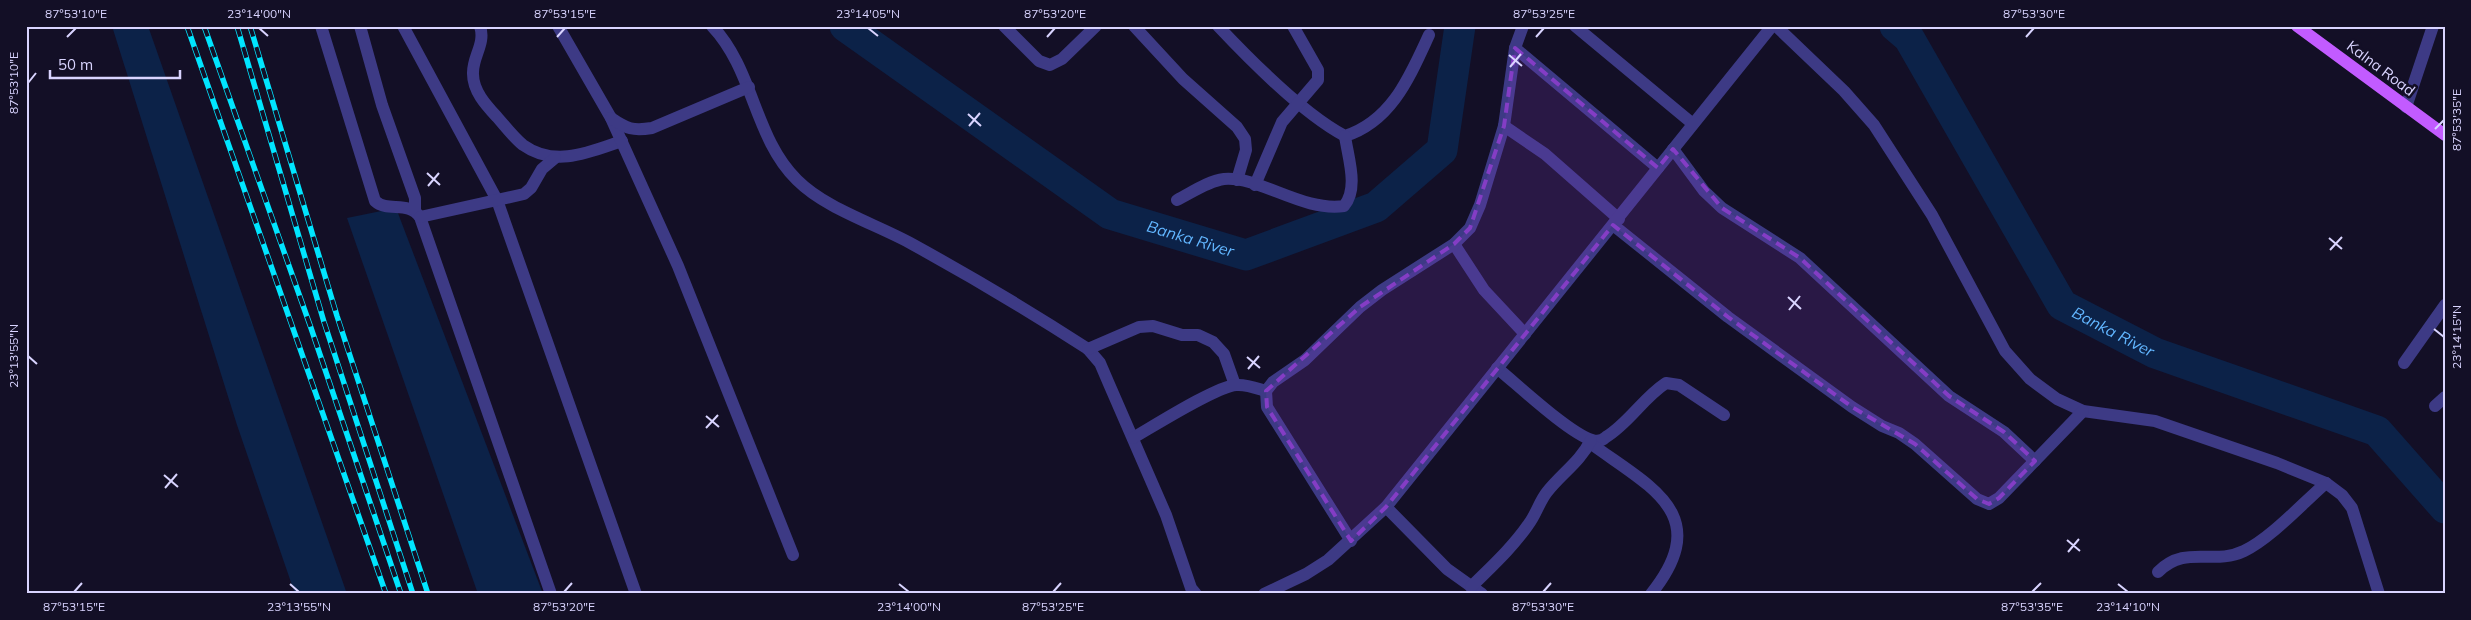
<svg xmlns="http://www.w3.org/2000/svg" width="2471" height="620" viewBox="0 0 2471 620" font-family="Mulish,sans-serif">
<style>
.water{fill:#0c2248}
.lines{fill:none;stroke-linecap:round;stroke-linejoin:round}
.river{stroke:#0c2248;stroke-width:31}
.minor{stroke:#3d3a85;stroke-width:12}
.primary{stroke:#c25bff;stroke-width:12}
.rail-casing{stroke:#00e5ff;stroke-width:5.5}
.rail{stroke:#130f26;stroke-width:4;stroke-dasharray:11;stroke-linecap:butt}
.marked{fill:#843dc5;fill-opacity:0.2;stroke:#843dc5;stroke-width:4;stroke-dasharray:10 6;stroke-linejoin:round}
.ticks{fill:none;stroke:#d9d4ff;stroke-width:2}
.labels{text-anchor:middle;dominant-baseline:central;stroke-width:5;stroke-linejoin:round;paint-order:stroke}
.street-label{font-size:15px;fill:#d9d4ff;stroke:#130f26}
.water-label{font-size:16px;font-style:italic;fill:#62b6ff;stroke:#130f26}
.neatline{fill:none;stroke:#d9d4ff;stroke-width:2}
.ticks-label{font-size:12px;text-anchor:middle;fill:#d9d4ff}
</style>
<rect width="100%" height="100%" fill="#130f26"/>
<!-- water -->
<g class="water">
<polygon points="112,26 148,26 347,594 295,594 237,425"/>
<polygon points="396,208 543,594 478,594 347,218"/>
</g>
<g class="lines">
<!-- river -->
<g class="river">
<path id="s1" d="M845,26L1110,214L1246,255L1376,207L1442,150L1460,26"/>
<path id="s2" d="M1895,26L1909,38L2062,305L2155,353L2377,431L2445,508"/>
</g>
<!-- minor -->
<g class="minor">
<path d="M321,26L375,201C388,213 408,200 420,217L551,594"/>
<polyline points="360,26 382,105 415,198 415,210"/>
<polyline points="403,26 497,200 636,594"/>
<path d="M480,26C486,44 472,57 473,74C473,91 486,105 497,117C505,126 514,138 523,145C555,168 590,152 622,141"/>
<polyline points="558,26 611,118 678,266 793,555"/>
<path d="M712,26C754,70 754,138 797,180C826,209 876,224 912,244C972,277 1031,312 1088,349L1100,363L1109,384L1166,515L1191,588L1196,594"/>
<polyline points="1004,26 1039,61 1050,65 1062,59 1096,26"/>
<polyline points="1134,26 1183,79 1237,127 1245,139 1246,150 1237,180"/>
<path d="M1218,26C1251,61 1303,114 1345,136C1392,121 1410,76 1429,35"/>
<polyline points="1575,26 1693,124"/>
<polyline points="1776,26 1844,91 1874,125 1932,215 2005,351 2030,379 2057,399 2083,411 2155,421 2277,463 2326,483 2342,495 2352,508 2379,594"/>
<polyline points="1515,48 1658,168"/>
<polyline points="2406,107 2433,26"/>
<path d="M611,118C627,129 633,131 652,128L749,87"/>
<polyline points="1504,126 1545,154 1619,219"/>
<polyline points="1673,149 1704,191 1722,208 1800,258 1949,396 2004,432 2035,461"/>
<polyline points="1255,185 1282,122 1318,80 1318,70 1293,26"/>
<path d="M1177,200C1191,193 1208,181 1224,179C1260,176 1302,212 1344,206C1359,188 1348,158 1345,136"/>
<polyline points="420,217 524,194 531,188 542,169 555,158"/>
<polyline points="1613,225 1728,317 1852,407 1882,426 1899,433 1915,444 1977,499 1989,504 1999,498 2083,411"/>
<polyline points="1454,244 1484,290 1525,334"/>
<polyline points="1088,349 1139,327 1153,326 1182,335 1198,335 1213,342 1224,354 1235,385"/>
<polyline points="2404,363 2445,305"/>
<path d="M1497,368C1519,386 1569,433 1592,440C1598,442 1602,441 1606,437C1629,423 1643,398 1666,383L1679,385L1724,415"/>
<polyline points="2435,406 2445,397"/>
<path d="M1133,438C1154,426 1215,387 1236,385C1246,384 1256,388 1266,391"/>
<path d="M1590,443C1650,487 1715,514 1651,594"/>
<polyline points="1386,507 1447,569 1482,594"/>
<polyline points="1351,541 1267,407 1266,391 1273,382 1305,360 1360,307 1382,290 1454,244 1470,228 1480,205 1504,126 1515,48 1523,26"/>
<path d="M2158,572C2186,544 2213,566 2244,551C2271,538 2303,503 2326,483"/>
<path d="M1471,587C1491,567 1512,548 1528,525C1536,515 1539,502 1547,492C1562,473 1580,462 1591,440"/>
<polyline points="1264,594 1306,574 1328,560 1386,507 1772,26"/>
</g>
<!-- primary -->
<polyline class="primary" points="2297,26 2445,135"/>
<!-- rail casing -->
<g class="rail-casing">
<g id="rail">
<polyline points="187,26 386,594"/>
<polyline points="204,26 311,328 401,594"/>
<polyline points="237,26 324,322 413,594"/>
<polyline points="250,26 337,316 428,594"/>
</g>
</g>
<!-- rail -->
<use href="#rail" class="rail"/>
</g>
<!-- marked area -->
<path class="marked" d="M1515,48L1658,168L1673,149L1722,208L1800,258L1949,396L2004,432L2035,461L1999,498L1989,504L1977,499L1915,444L1852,407L1728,317L1613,225L1386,507L1351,541L1267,407L1266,391L1360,307L1454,244L1470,228L1504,126Z"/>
<!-- ticks -->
<path class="ticks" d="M259,28L268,36M868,28L878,36M67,37L76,28M557,37L565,28M1047,37L1055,28M1536,37L1544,28M2026,37L2034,28M1509,55L1522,66M1510,67L1521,54M28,83L36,73M968,114L981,126M969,126L980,113M2435,129L2444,120M427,173L440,185M428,186L439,173M2329,238L2342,249M2330,250L2342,237M1788,297L1801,309M1789,310L1800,296M2434,329L2444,337M28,356L37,364M1247,357L1260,368M1248,369L1259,356M706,416L719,427M706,428L718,415M164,475L178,487M165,488L177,474M2067,540L2080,551M2068,552L2079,539M290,584L299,592M899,584L909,592M2118,584L2128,592M74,592L82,583M564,592L572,583M1053,592L1061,583M1543,592L1551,583M2032,592L2041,583"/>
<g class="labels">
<!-- street labels -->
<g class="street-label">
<text transform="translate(2381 68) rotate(37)">Kalna Road</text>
</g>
<!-- water labels -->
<g class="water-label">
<text stroke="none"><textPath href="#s1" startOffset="409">Banka River</textPath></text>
<text stroke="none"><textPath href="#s2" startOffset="384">Banka River</textPath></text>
</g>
</g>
<!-- border -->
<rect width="2471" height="620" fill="none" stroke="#130f26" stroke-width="55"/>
<!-- scale -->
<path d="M50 70v8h130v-8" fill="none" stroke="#d9d4ff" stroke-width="2.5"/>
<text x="58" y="70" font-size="15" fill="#d9d4ff" stroke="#130f26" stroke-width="4" paint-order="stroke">50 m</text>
<rect x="28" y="28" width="2416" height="564" class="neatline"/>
<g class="ticks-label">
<text x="76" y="18">87°53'10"E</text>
<text x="259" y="18">23°14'00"N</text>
<text x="565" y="18">87°53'15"E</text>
<text x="868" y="18">23°14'05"N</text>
<text x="1055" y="18">87°53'20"E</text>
<text x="1544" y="18">87°53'25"E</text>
<text x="2034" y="18">87°53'30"E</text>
<text transform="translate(14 83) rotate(-90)" y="4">87°53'10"E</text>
<text transform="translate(2457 120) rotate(-90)" y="4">87°53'35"E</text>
<text transform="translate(2457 337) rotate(-90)" y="4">23°14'15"N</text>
<text transform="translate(14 356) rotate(-90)" y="4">23°13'55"N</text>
<text x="74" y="611">87°53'15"E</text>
<text x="299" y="611">23°13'55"N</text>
<text x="564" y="611">87°53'20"E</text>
<text x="909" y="611">23°14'00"N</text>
<text x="1053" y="611">87°53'25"E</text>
<text x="1543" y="611">87°53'30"E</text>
<text x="2032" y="611">87°53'35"E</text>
<text x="2128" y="611">23°14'10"N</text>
</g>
</svg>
